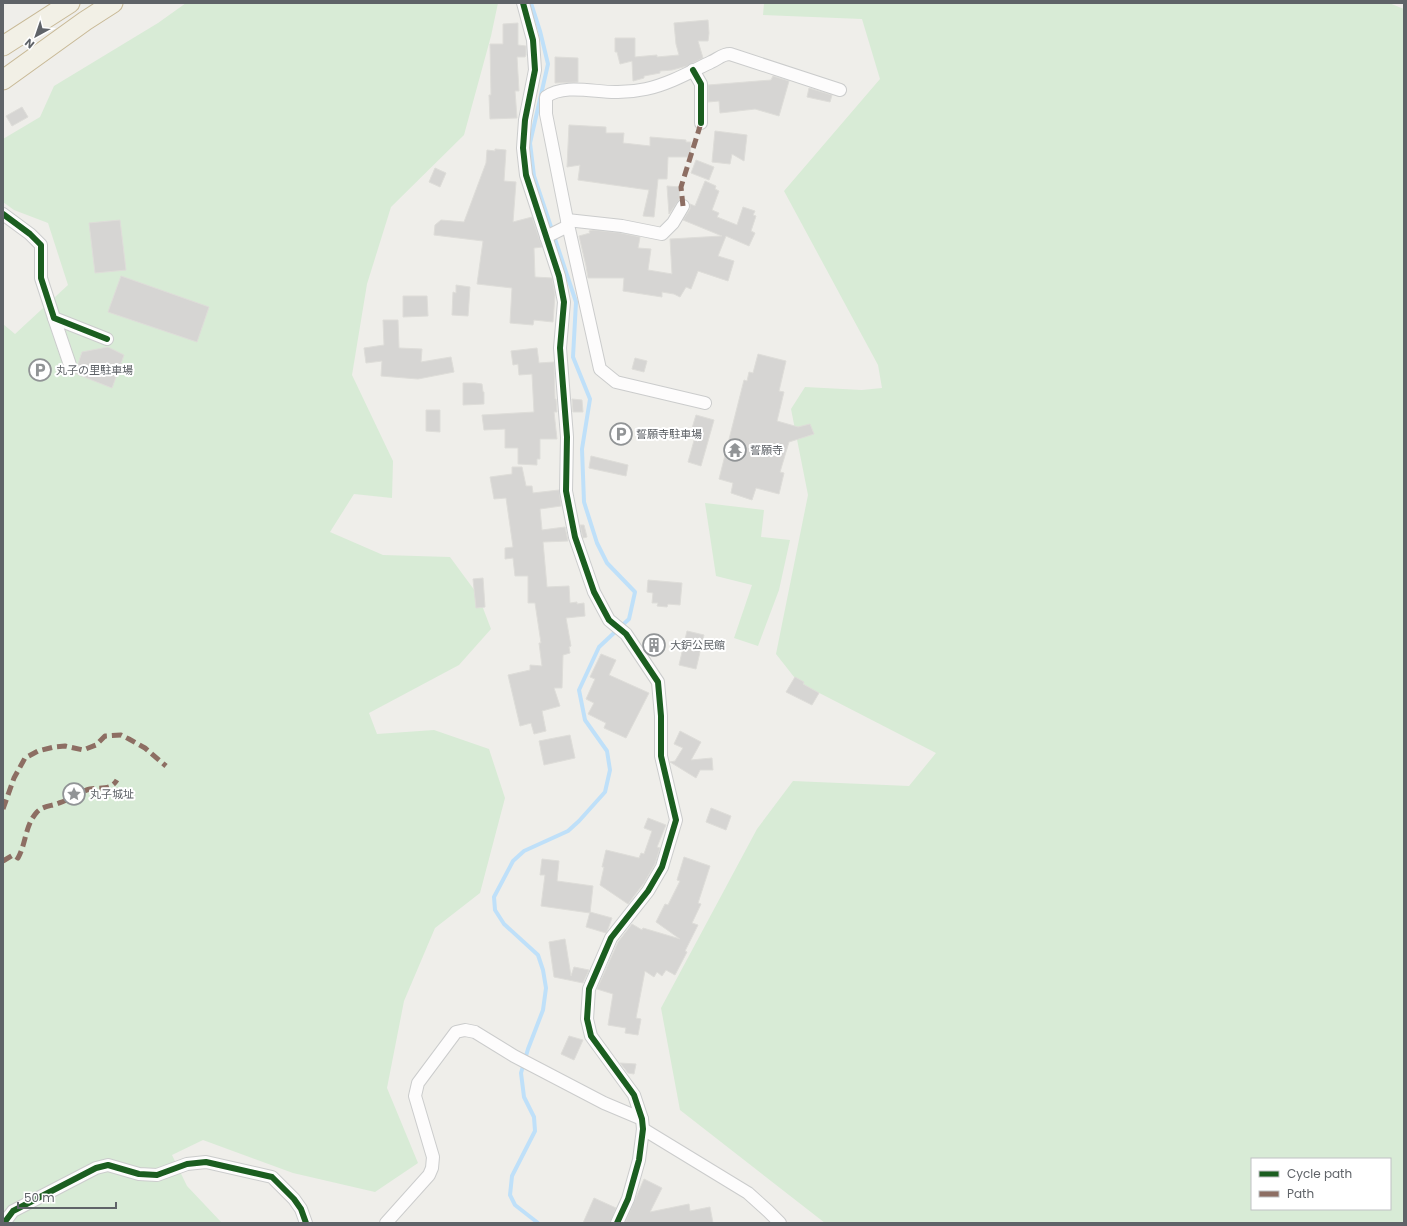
<svg xmlns="http://www.w3.org/2000/svg" width="1407" height="1226" viewBox="0 0 1407 1226" font-family="Poppins,'Noto Sans JP',sans-serif">
<style>
.green{fill:#d8ebd6;fill-rule:evenodd}
.lines{fill:none;stroke-linecap:round;stroke-linejoin:round}
.stream{stroke:#bfe0f9;stroke-width:4}
.building{fill:#d6d5d3;stroke:#deddd9}
.minor-casing{stroke:#cbcccc;stroke-width:14}
.trunk-casing{stroke:#c8b996;stroke-width:21}
.minor{stroke:#fdfcfc;stroke-width:12}
.trunk{stroke:#f2f0e6;stroke-width:19}
.quiet{stroke:#8d6e63;stroke-width:5;stroke-dasharray:10 5;stroke-linecap:butt}
.cycleway-casing{stroke:#fff;stroke-width:8}
.cycleway{stroke:#1b5e20;stroke-width:6}
.labels{text-anchor:middle;dominant-baseline:central;stroke-width:4;stroke-linejoin:round;paint-order:stroke}
.poi-label{font-size:11px;fill:#5f6368;stroke:#fff;text-anchor:start}
</style>
<rect width="100%" height="100%" fill="#efeeea"/>
<!-- green -->
<g class="green">
<polygon points="186,3 498,3 491,36 464,135 391,207 367,284 352,375 393,461 392,498 354,494 330,532 383,555 450,557 478,595 491,629 459,665 369,713 377,734 434,730 489,749 505,798 480,893 435,928 404,1001 387,1088 418,1163 375,1192 293,1173 203,1140 172,1155 187,1186 222,1223 3,1223 3,324 15,334 68,285 48,223 14,210 3,202 3,139 40,117 54,86 158,23"/>
<path d="M764,3H1389L1404,9V1223H825L680,1110L661,1008L757,829L793,781L909,786L936,753L798,682L776,654L808,495L791,409L805,387L862,390L882,388L878,365L784,191L880,79L862,19L763,15ZM1252,1159H1390V1209H1252Z"/>
<polygon points="705,503 764,510 761,537 790,540 779,590 758,646 734,638 752,585 716,576"/>
</g>
<g class="lines">
<!-- stream -->
<polyline class="stream" points="531,3 540,31 548,64 530,143 534,176 576,302 573,357 590,399 582,449 584,502 597,543 607,563 635,592 629,619 599,647 579,690 585,720 607,751 610,770 605,792 579,821 568,831 524,851 513,861 494,897 495,910 504,924 538,955 543,970 546,988 543,1010 528,1049 521,1073 524,1097 534,1117 535,1131 512,1176 510,1195 515,1205 538,1223"/>
</g>
<!-- building -->
<g class="building">
<polygon points="708,20 709,33 708,41 698,41 703,58 687,66 672,70 660,71 660,73 644,76 644,78 633,81 632,61 620,64 617,52 615,52 615,38 635,38 635,57 657,55 657,57 679,55 676,44 674,23"/>
<polygon points="518,23 518,45 526,46 526,55 525,57 517,57 519,91 515,91 517,118 490,119 489,95 491,95 490,44 503,44 503,24"/>
<polygon points="555,57 578,58 578,82 555,83"/>
<polygon points="773,76 789,81 779,116 755,109 720,113 719,101 708,102 708,85 771,80"/>
<polygon points="809,88 832,95 830,102 807,97"/>
<polygon points="22,107 28,117 12,126 6,116"/>
<polygon points="569,125 606,127 606,133 624,133 623,143 650,146 650,137 686,140 686,142 691,142 690,157 668,157 667,179 658,179 654,217 643,216 649,190 578,180 580,165 567,167"/>
<polygon points="715,131 747,135 744,161 732,154 730,164 712,162"/>
<polygon points="495,149 506,150 504,181 516,182 513,222 532,217 542,247 534,248 535,277 552,278 555,295 553,322 534,320 533,325 510,323 512,288 477,284 483,241 434,235 435,225 441,220 464,222 486,163 487,150 495,151"/>
<polygon points="696,160 714,167 709,180 691,173"/>
<polygon points="435,168 446,173 440,187 429,182"/>
<polygon points="705,181 716,186 715,189 719,191 712,210 719,213 717,217 737,225 743,207 755,211 753,215 756,216 751,231 755,233 749,246 726,236 718,256 734,261 728,281 698,271 691,289 686,287 680,297 674,294 662,292 662,297 623,291 624,278 588,278 586,266 579,236 590,233 589,231 593,230 621,233 640,237 638,248 651,249 648,270 672,274 670,239 722,236 683,220 690,209 690,204 695,206"/>
<polygon points="667,186 680,187 679,200 669,214"/>
<polygon points="120,220 126,270 95,273 89,223"/>
<polygon points="121,276 209,307 197,342 108,312"/>
<polygon points="456,285 470,287 468,316 452,315 453,292 456,293"/>
<polygon points="403,296 427,296 428,316 403,317"/>
<polygon points="383,320 398,320 399,348 422,349 421,362 451,357 454,372 418,379 381,376 382,361 366,363 364,348 384,345"/>
<polygon points="108,347 124,355 112,388 74,373 77,367 82,352"/>
<polygon points="537,348 539,363 554,362 555,399 556,399 557,412 554,412 557,439 540,439 540,459 537,459 537,465 518,464 518,448 505,448 505,429 484,430 482,415 534,412 532,374 519,375 518,364 513,365 511,351"/>
<polygon points="758,354 786,361 779,391 784,392 777,421 798,427 810,424 814,434 789,442 780,472 784,473 779,494 756,488 752,500 731,493 733,483 719,479 744,380 747,381 749,372 753,373"/>
<polygon points="635,358 647,361 644,372 632,369"/>
<polygon points="463,383 475,383 482,384 483,392 484,392 484,404 463,405"/>
<polygon points="572,399 582,400 583,412 573,412"/>
<polygon points="426,410 440,410 440,432 426,431"/>
<polygon points="696,415 714,420 701,466 688,462 695,437 690,435"/>
<polygon points="591,456 628,465 626,476 589,468"/>
<polygon points="512,467 522,467 526,486 532,486 533,493 559,490 561,506 540,509 542,530 565,527 568,541 543,542 547,587 569,586 570,603 577,602 577,604 584,603 585,616 566,618 571,646 569,647 570,653 563,655 562,688 554,688 560,706 542,711 546,731 534,734 531,723 520,726 508,675 530,670 530,665 542,666 539,643 541,643 535,603 528,603 528,576 515,576 513,558 505,559 505,548 513,547 506,498 494,499 490,477 512,474"/>
<polygon points="580,525 584,525 587,537 583,538"/>
<polygon points="483,578 485,607 476,608 473,579"/>
<polygon points="648,580 682,583 680,605 668,604 667,607 657,606 658,603 652,603 653,593 647,592"/>
<polygon points="687,631 704,635 696,669 679,665"/>
<polygon points="650,638 660,641 657,653 647,650"/>
<polygon points="601,654 616,660 609,675 649,693 626,738 604,728 606,723 588,714 594,703 586,699 595,679 590,677"/>
<polygon points="795,677 804,682 803,684 819,693 812,705 786,692"/>
<polygon points="680,731 701,742 691,760 712,758 713,770 700,770 696,778 670,762 675,761 683,748 674,744"/>
<polygon points="570,735 575,758 544,765 539,741"/>
<polygon points="711,808 731,816 726,830 706,822"/>
<polygon points="648,818 666,825 657,847 660,848 655,864 644,883 628,904 600,885 604,867 602,867 606,850 639,858 641,853 644,854 652,831 644,828"/>
<polygon points="684,857 710,866 698,903 701,904 692,923 698,925 685,951 687,952 675,975 666,970 662,976 657,972 654,977 645,971 636,1018 641,1019 638,1035 625,1033 626,1028 608,1025 613,994 597,989 618,942 632,924 642,930 643,928 680,939 656,922 665,904 668,905 680,881 677,880"/>
<polygon points="542,859 559,861 557,881 593,886 590,913 541,906 545,875 540,875"/>
<polygon points="590,912 612,918 608,929 606,933 586,927"/>
<polygon points="565,939 571,976 574,967 589,970 583,983 554,977 549,942"/>
<polygon points="569,1036 583,1040 574,1060 561,1054"/>
<polygon points="620,1063 636,1064 634,1074 628,1073"/>
<polygon points="644,1179 662,1188 650,1212 689,1204 690,1211 710,1207 713,1223 625,1223"/>
<polygon points="594,1198 616,1208 610,1223 583,1223"/>
</g>
<g class="lines">
<!-- minor casing -->
<g class="minor-casing">
<g id="minor">
<polyline points="523,3 533,40 535,70 525,120 523,148 526,175 559,276 564,302 560,348 567,437 566,491 575,537 594,592 609,620 626,634 658,682 661,716 661,756 676,820 662,867 648,891 611,938 589,989 587,1019 591,1036 634,1095 642,1119 643,1129 639,1160 628,1199 617,1223"/>
<polyline points="693,70 701,84 701,123"/>
<polyline points="3,214 30,234 41,245 41,278 54,318 107,339"/>
<polyline points="567,220 622,226 662,234 673,223 683,206"/>
<polyline points="546,237 568,226"/>
<polyline points="54,318 70,365"/>
<path d="M705,403L616,382L600,369L567,220L546,114V97C564,83 597,93 618,92C627,92 637,91 646,89C669,84 690,72 711,62C718,59 722,54 730,54L840,90"/>
<polyline points="643,1129 748,1193 768,1211 780,1223"/>
<polyline points="4,1223 13,1211 96,1168 108,1165 139,1174 157,1175 187,1164 206,1162 272,1177 294,1199 301,1209 306,1223"/>
<polyline points="386,1223 429,1175 432,1168 433,1157 415,1096 418,1083 456,1032 465,1030 475,1032 514,1056 604,1103 642,1119"/>
</g>
</g>
<!-- trunk casing -->
<g class="trunk-casing">
<g id="trunk">
<polyline points="3,46 70,3"/>
<polyline points="3,80 85,21 113,3"/>
</g>
</g>
<!-- minor -->
<use href="#minor" class="minor"/>
<!-- trunk -->
<use href="#trunk" class="trunk"/>
<!-- quiet -->
<g class="quiet">
<polyline points="683,206 681,187 701,123"/>
<polyline points="3,809 14,778 25,758 38,751 54,747 65,746 83,750 96,745 105,736 121,735 129,739 145,748 166,766"/>
<path d="M3,861L13,855L18,858C26,844 25,825 37,812C42,806 52,806 59,803C69,800 79,792 90,789C101,787 110,791 117,780"/>
</g>
<!-- cycleway casing -->
<g class="cycleway-casing">
<g id="cycleway">
<polyline points="523,3 533,40 535,70 525,120 523,148 526,175 559,276 564,302 560,348 567,437 566,491 575,537 594,592 609,620 626,634 658,682 661,716 661,756 676,820 662,867 648,891 611,938 589,989 587,1019 591,1036 634,1095 642,1119 643,1129 639,1160 628,1199 617,1223"/>
<polyline points="693,70 701,84 701,123"/>
<polyline points="3,214 30,234 41,245 41,278 54,318 107,339"/>
<polyline points="4,1223 13,1211 96,1168 108,1165 139,1174 157,1175 187,1164 206,1162 272,1177 294,1199 301,1209 306,1223"/>
</g>
</g>
<!-- cycleway -->
<use href="#cycleway" class="cycleway"/>
</g>
<!-- icons -->
<defs>
<g id="parking-ring" transform="scale(1.15)"><circle r="9.5" fill="#fff" stroke="#919496" stroke-width="1.5"/><path d="M-3.5-5.5H1a3.5 3.5 0 0 1 0 7H-1V5.5H-3.5ZM-1-3.4V-.6H.8a1.4 1.4 0 0 0 0-2.8Z" fill="#919496"/></g>
<g id="temple-ring" transform="scale(1.15)"><circle r="9.5" fill="#fff" stroke="#919496" stroke-width="1.5"/><path d="M0-6L5-2H3V0L6.5 2.5H4V6H1.5V3h-3V6H-4V2.5H-6.5L-3 0V-2H-5Z" fill="#919496"/></g>
<g id="building-ring" transform="scale(1.15)"><circle r="9.5" fill="#fff" stroke="#919496" stroke-width="1.5"/><path d="M-4-6H4V6H1V3H-1V6H-4ZM-2.5-4.3h1.7v1.8h-1.7ZM.8-4.3h1.7v1.8H.8ZM-2.5-1h1.7V.8h-1.7ZM.8-1h1.7V.8H.8Z" fill="#919496"/></g>
<g id="sight-ring" transform="scale(1.15)"><circle r="9.5" fill="#fff" stroke="#919496" stroke-width="1.5"/><path d="M0-6L1.8-2.2L6-1.7L2.9 1.2L3.7 5.4L0 3.3L-3.7 5.4L-2.9 1.2L-6-1.7L-1.8-2.2Z" fill="#919496"/></g>
</defs>
<g fill-rule="evenodd">
<use href="#parking-ring" x="40" y="370"/>
<use href="#parking-ring" x="621" y="434"/>
<use href="#temple-ring" x="735" y="450"/>
<use href="#building-ring" x="654" y="645"/>
<use href="#sight-ring" x="74" y="794"/>
</g>
<g class="labels">
<!-- poi labels -->
<g class="poi-label">
<text x="56" y="370">丸子の里駐車場</text>
<text x="636" y="434">誓願寺駐車場</text>
<text x="750" y="450">誓願寺</text>
<text x="670" y="645">大鈩公民館</text>
<text x="90" y="794">丸子城址</text>
</g>
</g>
<!-- border -->
<rect width="1407" height="1226" fill="none" stroke="#5f6368" stroke-width="8"/>
<!-- legend -->
<rect x="1251" y="1158" width="140" height="52" fill="#ffffff" stroke="#bfc1c3"/>
<rect x="1259" y="1171" width="20" height="6" fill="#1b5e20" stroke="#bfc1c3"/>
<text x="1287" y="1178" font-size="12" fill="#5f6368">Cycle path</text>
<rect x="1259" y="1191" width="20" height="6" fill="#8d6e63" stroke="#bfc1c3"/>
<text x="1287" y="1198" font-size="12" fill="#5f6368">Path</text>
<!-- north arrow -->
<g transform="translate(36 36) rotate(220)" stroke="#ffffff" stroke-width="3" paint-order="stroke">
<path d="M0-3L7 15L0 10L-7 15Z" fill="#5f6368"/>
<text y="-6" font-size="11" font-weight="bold" text-anchor="middle" fill="#5f6368">N</text>
</g>
<!-- scale -->
<path d="M18 1202v6h98v-6" fill="none" stroke="#5f6368" stroke-width="2"/>
<text x="24" y="1202" font-size="12" fill="#5f6368" stroke="#ffffff" stroke-width="3" paint-order="stroke">50 m</text>
</svg>
